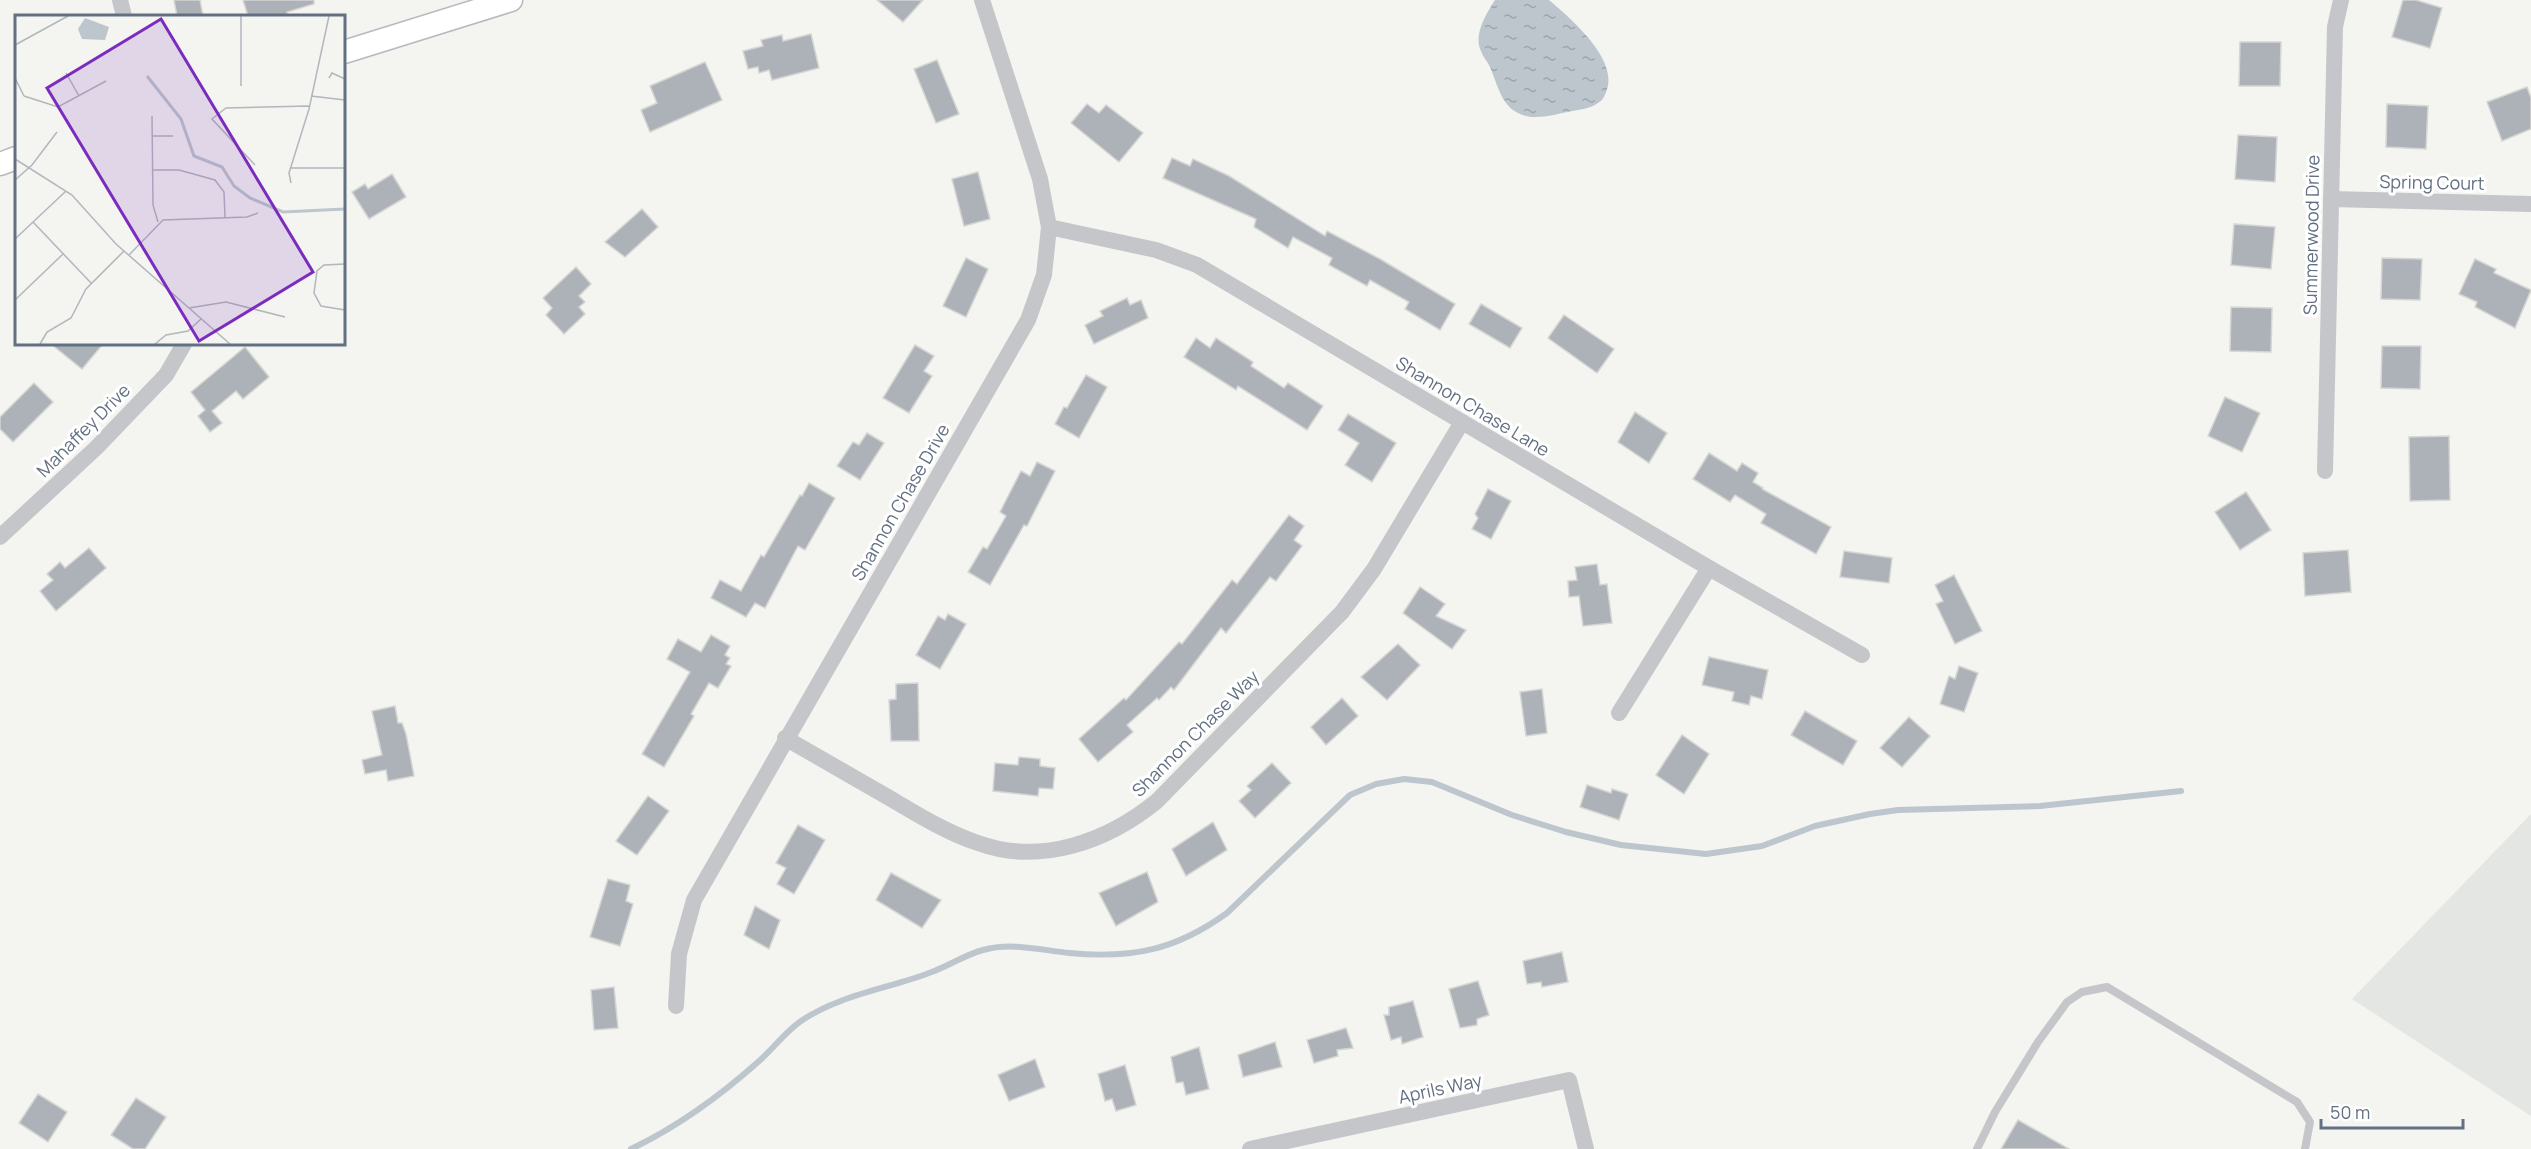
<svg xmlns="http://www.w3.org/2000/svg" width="2531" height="1149" viewBox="0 0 2531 1149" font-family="Manrope,sans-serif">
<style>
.built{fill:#e4e6e3}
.water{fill:url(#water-ripples)}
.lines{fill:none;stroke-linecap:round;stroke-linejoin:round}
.stream{stroke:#bcc6cc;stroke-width:6}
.building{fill:#acb2b8;stroke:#d5d5d3;stroke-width:1.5}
.secondary-casing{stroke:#b6b9be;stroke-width:25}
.lane{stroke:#c4c6ca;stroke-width:8}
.street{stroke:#c4c6ca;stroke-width:16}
.secondary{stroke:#fff;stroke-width:22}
.labels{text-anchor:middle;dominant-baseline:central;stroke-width:6;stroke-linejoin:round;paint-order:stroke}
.street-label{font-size:18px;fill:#627082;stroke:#fff}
.inset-river{fill:none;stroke:#bcc6cc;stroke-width:3}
.inset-road{fill:none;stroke:#b1b7bd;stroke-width:1.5}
.view{fill:#7b2cbf;fill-opacity:0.15;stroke:#7b2cbf;stroke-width:3}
.inset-edge{fill:none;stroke:#627082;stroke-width:3}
</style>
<defs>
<pattern id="water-ripples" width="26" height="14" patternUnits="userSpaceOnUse" patternTransform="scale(1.5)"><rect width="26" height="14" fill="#bcc6cc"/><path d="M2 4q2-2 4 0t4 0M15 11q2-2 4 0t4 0" fill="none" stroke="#9ca5ab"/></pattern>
</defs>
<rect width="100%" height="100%" fill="#f4f4f0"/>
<!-- built -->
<polygon class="built" points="2531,814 2531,1116 2352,999"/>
<!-- water -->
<path class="water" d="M1495,0H1549C1571,19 1620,60 1606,92C1604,97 1603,100 1598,103C1590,109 1577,110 1567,112C1553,115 1532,121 1518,113C1501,105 1497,83 1490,67C1487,61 1483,57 1481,51C1473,35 1486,14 1495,0Z"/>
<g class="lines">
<!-- stream -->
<path class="stream" d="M631,1149C677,1127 721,1095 758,1062C773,1049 786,1031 801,1021C839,995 887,989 929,973C947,967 964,955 983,950C1011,942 1041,950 1069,953C1132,959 1176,950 1227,913L1350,795L1376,784L1404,779L1432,782L1512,815L1566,832L1621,845L1706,854L1762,846L1815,826L1870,814L1898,810L2040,806L2181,791"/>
</g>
<!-- building -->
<g class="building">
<polygon points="174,0 200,0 203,16 177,16"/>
<polygon points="243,0 314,0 314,4 287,12 288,16 248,16"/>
<polygon points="877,0 923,0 903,22"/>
<polygon points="2403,0 2416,0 2442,8 2430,48 2392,37"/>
<polygon points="811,34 819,68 772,80 769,70 759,73 758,67 748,69 743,51 763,46 761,40 782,35 783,41"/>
<polygon points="2240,42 2281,42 2280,86 2239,86"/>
<polygon points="937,60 959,114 936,123 914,69"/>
<polygon points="705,62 722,100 650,132 641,110 657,103 650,86"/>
<polygon points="2527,87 2531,98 2531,129 2502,141 2487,102"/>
<polygon points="1087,104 1099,113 1106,105 1143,133 1119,162 1071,123"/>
<polygon points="2387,104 2428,106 2426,149 2386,147"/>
<polygon points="2238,135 2277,137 2275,182 2235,179"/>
<polygon points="1172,158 1190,166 1193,159 1229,176 1325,236 1327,231 1380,259 1455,304 1440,330 1405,309 1409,302 1370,280 1367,286 1329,265 1332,258 1293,237 1288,248 1254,227 1256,219 1163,178"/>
<polygon points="978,172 990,219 964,226 952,179"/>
<polygon points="392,174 406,197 369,219 352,192 365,184 368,189"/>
<polygon points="642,209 658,227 625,257 605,242"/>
<polygon points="2234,224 2275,227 2271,269 2231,265"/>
<polygon points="966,258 988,269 966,317 943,306"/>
<polygon points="2382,258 2422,259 2420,300 2381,299"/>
<polygon points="2475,259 2496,269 2494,273 2531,290 2515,328 2475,307 2477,302 2459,294"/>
<polygon points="576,267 591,284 579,296 585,302 579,307 585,314 564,334 546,315 552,308 543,298"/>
<polygon points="1127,298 1130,305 1141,300 1148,318 1094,344 1085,325 1103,316 1100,311"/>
<polygon points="1481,304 1522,328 1510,348 1469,324"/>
<polygon points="2231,307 2272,308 2271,352 2230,351"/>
<polygon points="1564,315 1614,349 1597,373 1548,338"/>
<polygon points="1196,338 1210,348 1216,338 1253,362 1251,366 1284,388 1288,383 1323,406 1307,430 1238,386 1236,390 1184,357"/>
<polygon points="51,344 103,344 82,369"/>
<polygon points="915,345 934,356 924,371 932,376 909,413 883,398"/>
<polygon points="2382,346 2421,346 2420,389 2381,388"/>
<polygon points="245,347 269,377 243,399 236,391 212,411 222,423 210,432 198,416 205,410 191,392"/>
<polygon points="1086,375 1107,387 1079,438 1055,424 1064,407 1067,408"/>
<polygon points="34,383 53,402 13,442 0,429 0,417"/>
<polygon points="2225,397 2260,413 2242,452 2208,436"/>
<polygon points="1635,412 1667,433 1649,463 1618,442"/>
<polygon points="1348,414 1396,443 1372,482 1345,465 1359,443 1338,430"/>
<polygon points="867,433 884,443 860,480 837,466 853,442 859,445"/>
<polygon points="2449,436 2450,500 2410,501 2409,437"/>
<polygon points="1709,453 1737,471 1742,463 1758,473 1753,482 1763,488 1762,489 1831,527 1816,554 1761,523 1766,514 1735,495 1730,502 1693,479"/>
<polygon points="1037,462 1055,471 1027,526 1024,525 990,585 968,572 983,547 987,549 1006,516 1000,512 1021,471 1030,476"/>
<polygon points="809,483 835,498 805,550 798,546 765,608 755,603 746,617 711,598 720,580 741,591 761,555 764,557 800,495 802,496"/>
<polygon points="1488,489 1511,501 1491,539 1472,529 1478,518 1475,514"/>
<polygon points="2246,492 2271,530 2240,550 2215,512"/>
<polygon points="1289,515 1304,526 1294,540 1302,546 1276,581 1270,577 1226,633 1221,628 1174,690 1171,687 1159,700 1157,698 1127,725 1133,732 1098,762 1079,739 1124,698 1126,700 1179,642 1182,644 1232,580 1237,584"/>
<polygon points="89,548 106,568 56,611 40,591 53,580 47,574 60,562 65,568"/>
<polygon points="2348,550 2351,592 2305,596 2303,553"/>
<polygon points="1844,551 1892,558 1889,583 1840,577"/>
<polygon points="1597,564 1600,585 1607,584 1612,623 1583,626 1579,596 1569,597 1568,581 1577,580 1575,567"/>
<polygon points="1954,575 1982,631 1955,644 1936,604 1943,601 1935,585"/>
<polygon points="1420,587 1445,604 1436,616 1466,630 1452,649 1403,613"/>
<polygon points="948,614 966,624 940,669 916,655 938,616 945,620"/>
<polygon points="711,635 730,646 725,655 730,658 726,664 731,666 718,688 709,683 691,714 694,716 664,767 642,754 690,672 667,659 678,639 701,652"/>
<polygon points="1398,644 1420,665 1387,700 1361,677"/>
<polygon points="1709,657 1768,670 1762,699 1751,696 1749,705 1732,701 1734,692 1702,685"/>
<polygon points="1959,666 1978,673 1964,712 1940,704 1949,676 1955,679"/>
<polygon points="918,683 919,741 891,741 889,700 896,699 896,684"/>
<polygon points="1542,689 1547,733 1526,736 1520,692"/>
<polygon points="1342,698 1358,716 1326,745 1311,727"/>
<polygon points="395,706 398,723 402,723 406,734 414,776 388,781 386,770 365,774 362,760 382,755 372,711"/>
<polygon points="1805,711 1857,741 1843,765 1791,735"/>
<polygon points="1909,717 1930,736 1902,767 1880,748"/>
<polygon points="1682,735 1709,754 1684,794 1656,775"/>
<polygon points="1019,757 1040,759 1040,766 1055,768 1053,789 1039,788 1038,796 993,791 995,763 1018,765"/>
<polygon points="1272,763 1291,783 1255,818 1239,801 1251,790 1247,786"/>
<polygon points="1587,785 1611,793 1612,789 1628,794 1619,820 1580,807"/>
<polygon points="648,796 669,811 637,855 616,841"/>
<polygon points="1213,822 1227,850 1186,876 1172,849"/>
<polygon points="798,825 825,840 794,894 777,884 786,868 776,863"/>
<polygon points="1147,872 1158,902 1116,926 1099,893"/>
<polygon points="891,873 941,900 922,928 876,900"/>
<polygon points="608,879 630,885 626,901 633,904 620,946 590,937"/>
<polygon points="755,906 780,920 769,949 744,935"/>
<polygon points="1562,952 1568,982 1542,987 1541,982 1527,984 1523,961"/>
<polygon points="1478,981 1489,1015 1477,1019 1477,1025 1460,1028 1449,989"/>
<polygon points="614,987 618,1028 594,1030 591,990"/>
<polygon points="1413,1001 1423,1037 1402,1044 1401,1037 1391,1040 1384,1015 1389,1015 1389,1007"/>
<polygon points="1346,1028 1353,1048 1337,1050 1338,1056 1314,1063 1307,1040"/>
<polygon points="1275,1042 1282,1067 1243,1077 1238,1055"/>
<polygon points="1199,1047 1209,1089 1186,1095 1183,1082 1176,1083 1171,1057"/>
<polygon points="1035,1059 1045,1087 1009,1101 998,1075"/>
<polygon points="1125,1065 1136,1105 1116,1111 1112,1099 1105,1101 1098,1074"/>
<polygon points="38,1094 67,1112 48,1142 19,1123"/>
<polygon points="136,1098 166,1117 145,1149 133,1149 111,1135"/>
<polygon points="2018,1120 2069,1149 2001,1149"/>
</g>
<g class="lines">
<!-- secondary casing -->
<g class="secondary-casing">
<g id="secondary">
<polyline points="344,52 511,0"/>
<polyline points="0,164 16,158"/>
</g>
</g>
<!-- lane -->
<polyline class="lane" points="1977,1149 1995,1112 2038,1042 2067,1002 2082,992 2107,987 2297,1102 2310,1122 2305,1149"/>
<!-- street -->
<g class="street">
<polyline points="120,0 124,16"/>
<polyline points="2331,199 2531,204"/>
<polyline points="1049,227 1156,250 1197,265 1709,568 1862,655"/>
<polyline points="2325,471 2335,27 2341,0"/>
<polyline points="0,537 96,448 166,375 184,344"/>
<polyline points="1619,713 1709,568"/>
<path d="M785,738C821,759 857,779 893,800C920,816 948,833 978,843C1041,866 1108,841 1157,801L1342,612L1374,569L1462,422"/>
<polyline points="676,1006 679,954 694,900 1028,320 1044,275 1049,227 1040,179 982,0"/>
<polyline points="1250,1149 1569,1080 1586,1149"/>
</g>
<!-- secondary -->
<use href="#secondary" class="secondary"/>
</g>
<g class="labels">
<!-- street labels -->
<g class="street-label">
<text transform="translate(2432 182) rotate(1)">Spring Court</text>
<text transform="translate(2311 235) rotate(-89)">Summerwood Drive</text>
<text transform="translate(1473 406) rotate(31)">Shannon Chase Lane</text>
<text transform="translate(83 430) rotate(-45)">Mahaffey Drive</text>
<text transform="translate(900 502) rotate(-60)">Shannon Chase Drive</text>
<text transform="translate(1195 733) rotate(-45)">Shannon Chase Way</text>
<text transform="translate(1440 1088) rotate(-12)">Aprils Way</text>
</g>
</g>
<!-- overview -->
<g transform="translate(15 15)">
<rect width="330" height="330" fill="#f4f4f0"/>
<path d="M70,3L94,12L90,25L67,24L63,14Z" fill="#bcc6cc"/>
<path class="inset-river" d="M132,61L166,104L179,141L207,152L219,171L235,183L268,197L330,194"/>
<path class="inset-road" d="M0,30L53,1M51,58L64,81M0,63L9,81M314,63L317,58L330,64M226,71V1M9,81L43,92L91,66M296,81L330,85M137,101L138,190L143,207M138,121H158M0,144L57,180L101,229L215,329M240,150L197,104L211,93L294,91M276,153H330M138,155H164L200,165L209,177L210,203M0,165L17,150L42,117M276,168L274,158L294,94L314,1M18,207L76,268M0,224L51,176M114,240L148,205L232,202L243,198M330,249L309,250L302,256L299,278L306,291L330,295M0,285L48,239M174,293L211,287L270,302M25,329L32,317L56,303L71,274L109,236M140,329L151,320L173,316L186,304"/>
<path class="view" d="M146,4L298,257L184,326L32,73Z"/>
<rect width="330" height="330" class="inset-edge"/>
</g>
<!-- scale -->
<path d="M2321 1119v9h142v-9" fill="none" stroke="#627082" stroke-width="3"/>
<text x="2330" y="1119" font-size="18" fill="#627082" stroke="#ffffff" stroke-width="4.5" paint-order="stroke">50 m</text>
</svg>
